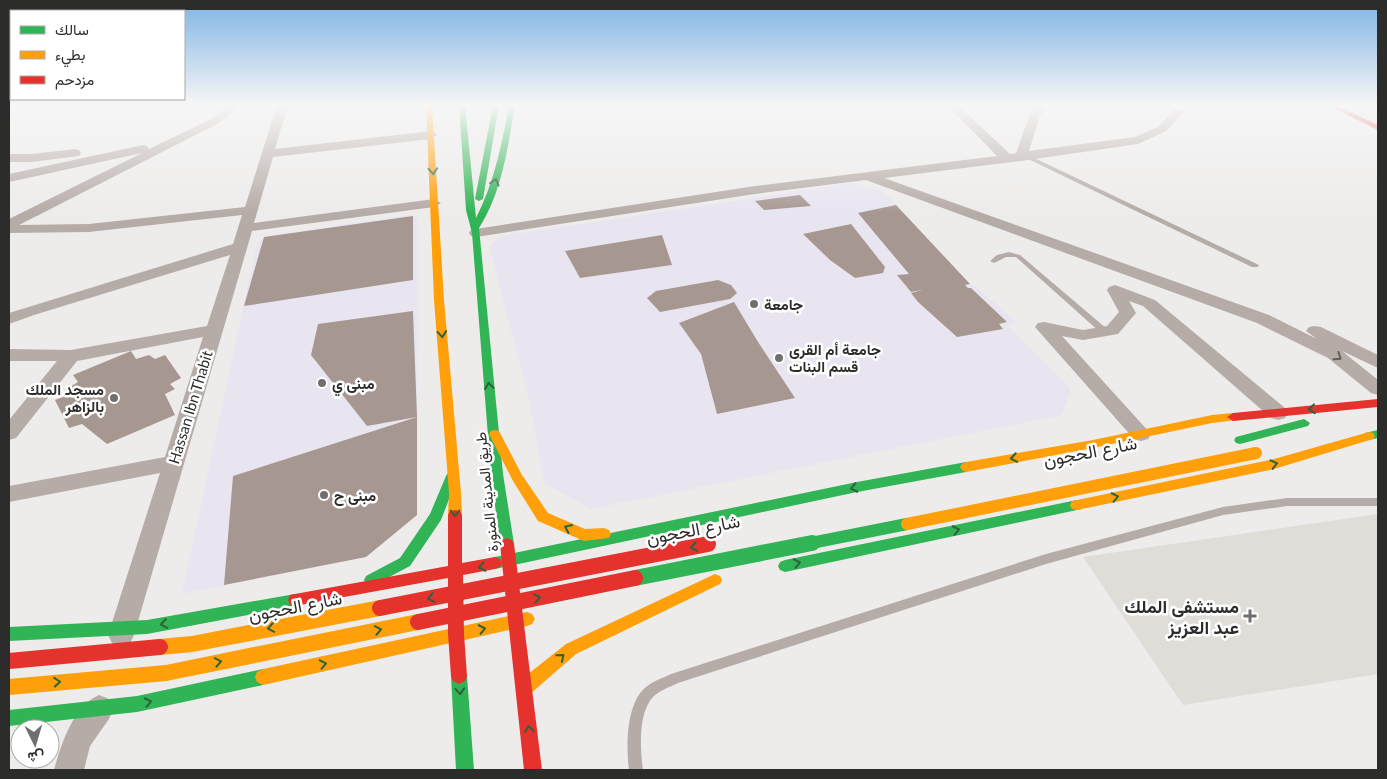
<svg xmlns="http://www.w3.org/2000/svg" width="1387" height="779" viewBox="0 0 1387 779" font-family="Lato,Vazirmatn,sans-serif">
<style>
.built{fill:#dfddd7}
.education{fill:#e8e5f1}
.building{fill:#a79791}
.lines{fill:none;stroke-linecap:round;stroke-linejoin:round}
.lane{fill:#b5aba7;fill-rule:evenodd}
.street{fill:#b5aba7;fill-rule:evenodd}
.fast{fill:#30b455;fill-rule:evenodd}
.slow{fill:#ff9f0a;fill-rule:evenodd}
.jam{fill:#e5322d;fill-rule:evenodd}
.fast-bridge-far1{stroke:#30b455;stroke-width:12}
.fast-bridge{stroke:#30b455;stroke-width:16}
.slow-bridge-far1{stroke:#ff9f0a;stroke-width:12}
.slow-bridge{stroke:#ff9f0a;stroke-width:16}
.jam-bridge{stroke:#e5322d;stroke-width:16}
.oneway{stroke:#2e623c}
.oneway2{stroke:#635f5d}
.poi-dot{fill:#706f6e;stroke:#fff;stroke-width:2}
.labels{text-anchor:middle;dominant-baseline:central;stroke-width:5;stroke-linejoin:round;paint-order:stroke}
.poi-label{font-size:15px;font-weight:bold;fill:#2c2c2b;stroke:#fff;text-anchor:start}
.street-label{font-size:15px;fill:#2c2c2b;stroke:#fff}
.near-street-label{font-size:18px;fill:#2c2c2b;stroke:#fff}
.near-poi-label{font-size:18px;font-weight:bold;fill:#2c2c2b;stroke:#fff;text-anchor:end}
</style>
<rect width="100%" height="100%" fill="#edeceb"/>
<!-- built -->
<polygon class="built" points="1378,514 1378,674 1183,705 1083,557"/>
<!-- education -->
<g class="education">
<polygon points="851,183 883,191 970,284 973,284 1016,322 1008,327 1071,389 1062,415 591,509 545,484 528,395 489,246 502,236"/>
<polygon points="409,215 418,218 417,515 366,557 182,594 257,243 271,235"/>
</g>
<!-- building -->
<g class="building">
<polygon points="800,195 811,206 764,210 755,201"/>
<polygon points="896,205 970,284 965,285 968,288 971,288 1007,322 999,324 1003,329 957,337 918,302 911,293 922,290 911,292 897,275 909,274 858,213"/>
<polygon points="413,216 413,280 244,306 264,237"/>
<polygon points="851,224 885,267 883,273 855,278 830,260 803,234"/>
<polygon points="662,235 672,265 580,278 565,251"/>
<polygon points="718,280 731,285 737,293 730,299 660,312 647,298 656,291"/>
<polygon points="734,302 758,342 795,398 717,414 701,354 679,323"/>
<polygon points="413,311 417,417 417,515 366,557 224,585 233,476 417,417 367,426 311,355 318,324"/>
<polygon points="131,351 136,359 149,355 155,359 165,355 181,378 170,384 175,389 165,394 175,415 107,444 82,424 69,428 55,400 68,395 65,390 78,382 73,375"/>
</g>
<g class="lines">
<!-- lane -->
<g class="lane">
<polygon points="1024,155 1028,155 1259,265 1258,267 1252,267 1024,157"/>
<polygon points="1009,252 1020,255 1107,329 1108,331 1107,333 1101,333 1016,257 1006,257 994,263 990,261 997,255"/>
<path d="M1287,498H1378V506H1287L1223,515L1046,564L678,683C670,687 660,690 653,697C638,713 640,749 643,770H629C626,746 626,703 646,687C653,681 663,678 671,674L1046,554L1223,507Z"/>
</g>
<!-- street -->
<g class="street">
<polygon points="229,105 241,105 219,123 19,225 89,224 245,207 277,105 288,105 275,149 431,131 437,135 431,139 273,157 254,223 434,199 441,203 434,207 252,231 134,635 130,643 121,647 112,643 108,635 160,473 9,502 9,486 165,457 203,337 77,361 16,438 9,440 9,420 57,361 9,361 9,349 71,350 207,326 230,255 34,315 9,324 9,313 233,244 242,215 89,232 9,233 9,219 142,153 9,182 9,174 143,145 147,146 149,149 211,119"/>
<polygon points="947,105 958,105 1010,154 1016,153 1031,111 1039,105 1052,105 1040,115 1029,151 1135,137 1158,127 1175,109 1183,109 1185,111 1183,113 1166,131 1138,144 1021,161 884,178 1269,315 1317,339 1306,331 1309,327 1315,326 1321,327 1378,355 1378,368 1342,351 1378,380 1378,395 1371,393 1328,358 1257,323 866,180 755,194 476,237 471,236 469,233 471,230 476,229 755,186 997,156"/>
<polygon points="75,149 79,150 81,153 79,156 31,162 9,162 9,154 31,154"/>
<polygon points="1115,285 1155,300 1285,408 1288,413 1285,418 1278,420 1271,418 1143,306 1129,301 1136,313 1118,334 1083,340 1062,336 1151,434 1148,439 1141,441 1134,439 1035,327 1038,323 1044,322 1083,330 1107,326 1119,312 1107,290 1109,287"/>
<path d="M99,695L109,699L113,709L109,719L90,746L84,770H54C61,745 73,706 99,695Z"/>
</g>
<!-- fast -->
<g class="fast">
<path d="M459,105H465L476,218C494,183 502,144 509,105H515C508,147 502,192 479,228L503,474L514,544L512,548L507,550L502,548L500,544L491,474L472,233L466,210Z"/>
<polygon points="493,105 499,105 483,199 479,201 475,199"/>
<polygon points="1304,419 1310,423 1308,426 1240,444 1236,443 1234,440 1236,437"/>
<polygon points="1378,430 1378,438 1369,440 1365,439 1363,436 1365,433"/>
<polygon points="966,462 970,464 972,467 970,470 966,472 857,492 495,569 490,567 488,563 490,559 495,557 857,482"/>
<polygon points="452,471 456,473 458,476 441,520 410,566 376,584 371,586 366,584 364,580 366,576 400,558 430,514 446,476 448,473"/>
<polygon points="1077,500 1082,501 1084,505 1082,509 1077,510 785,572 780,570 778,566 780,562 785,560"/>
<polygon points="295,594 300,595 302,600 300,605 295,606 147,634 9,641 9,627 147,620"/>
<polygon points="459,668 465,671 467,676 474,770 456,770 451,676 453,671"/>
<polygon points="263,669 269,672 271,677 269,682 263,685 137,712 9,726 9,710 137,696"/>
</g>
<!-- slow -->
<g class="slow">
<polygon points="426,105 432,105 444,300 461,493 462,515 460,519 455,520 450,519 448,515 449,493 434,300"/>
<polygon points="1233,413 1237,414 1239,417 1237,420 1212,423 1093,448 966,472 962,470 960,467 962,464 966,462 1093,440 1212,415"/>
<polygon points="495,430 499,431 522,475 548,513 585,529 604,528 609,530 611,534 609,538 584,541 538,521 513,481 489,434 491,431"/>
<polygon points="1369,432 1373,433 1375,436 1373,439 1274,469 1077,510 1072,509 1070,505 1072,501 1077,500 1274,459"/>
<polygon points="715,574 720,576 722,580 720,584 576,654 530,694 524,696 518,694 516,688 518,682 566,644"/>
<polygon points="527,612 532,614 535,619 532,624 527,626 263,685 257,682 255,677 257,672 263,669"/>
</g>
<!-- jam -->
<g class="jam">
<polygon points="1327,105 1336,105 1378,125 1378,130"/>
<polygon points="1378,399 1378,407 1233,421 1227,417 1233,413"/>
<polygon points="455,510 460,511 462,515 462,563 495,557 500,559 502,563 500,567 495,569 463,575 464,634 467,676 465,681 459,684 453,681 451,676 448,634 448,578 295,606 290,605 288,600 290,595 295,594 448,566 448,515 450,511"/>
<polygon points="507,538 512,540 514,544 542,770 524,770 500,544 502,540"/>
</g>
<!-- fast-bridge-far1 -->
<polyline class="fast-bridge-far1" points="806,544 907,524"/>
<!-- fast-bridge -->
<polyline class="fast-bridge" points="635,578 812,543"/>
<!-- slow-bridge-far1 -->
<polyline class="slow-bridge-far1" points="907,524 1256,453"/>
<!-- slow-bridge -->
<g class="slow-bridge">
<polyline points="160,647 192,644 380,608"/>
<polyline points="9,687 166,673 418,622"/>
</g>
<!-- jam-bridge -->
<g class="jam-bridge">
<polyline points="380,608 708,544"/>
<polyline points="418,622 635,578"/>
<polyline points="9,661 160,647"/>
</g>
</g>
<!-- one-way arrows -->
<defs><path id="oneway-chevron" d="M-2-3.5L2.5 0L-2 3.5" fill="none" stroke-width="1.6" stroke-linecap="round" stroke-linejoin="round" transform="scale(1.25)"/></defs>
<g class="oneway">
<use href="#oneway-chevron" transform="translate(433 171) rotate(87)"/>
<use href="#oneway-chevron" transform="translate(495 182) rotate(-75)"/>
<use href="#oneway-chevron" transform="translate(442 334) rotate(85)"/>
<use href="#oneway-chevron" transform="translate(489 386) rotate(-96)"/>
<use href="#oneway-chevron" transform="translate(1312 409) rotate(174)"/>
<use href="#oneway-chevron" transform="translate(1014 458) rotate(170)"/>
<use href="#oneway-chevron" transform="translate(1274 464) rotate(-14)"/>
<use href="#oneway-chevron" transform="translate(854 488) rotate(168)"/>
<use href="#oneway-chevron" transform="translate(1115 497) rotate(-12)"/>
<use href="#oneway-chevron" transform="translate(455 513) rotate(90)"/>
<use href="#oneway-chevron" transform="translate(568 528) rotate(-156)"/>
<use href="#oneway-chevron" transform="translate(956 530) rotate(-12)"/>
<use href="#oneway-chevron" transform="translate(694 547) rotate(169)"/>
<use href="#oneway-chevron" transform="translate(797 563) rotate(-12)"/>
<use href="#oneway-chevron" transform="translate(482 567) rotate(168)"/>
<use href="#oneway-chevron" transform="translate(431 598) rotate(169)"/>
<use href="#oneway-chevron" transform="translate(537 598) rotate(-11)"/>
<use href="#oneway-chevron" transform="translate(164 624) rotate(170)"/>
<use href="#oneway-chevron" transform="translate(271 628) rotate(169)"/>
<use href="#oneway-chevron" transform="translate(482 629) rotate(-12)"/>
<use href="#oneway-chevron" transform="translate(378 630) rotate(-11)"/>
<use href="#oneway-chevron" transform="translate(561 657) rotate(-40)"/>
<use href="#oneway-chevron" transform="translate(218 662) rotate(-11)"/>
<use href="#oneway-chevron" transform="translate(323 664) rotate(-12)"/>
<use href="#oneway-chevron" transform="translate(57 682) rotate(-5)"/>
<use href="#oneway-chevron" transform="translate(460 691) rotate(86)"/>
<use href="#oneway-chevron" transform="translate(148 702) rotate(-12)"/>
<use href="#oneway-chevron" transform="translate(529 729) rotate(-97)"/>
</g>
<use class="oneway2" href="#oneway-chevron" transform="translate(1338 357) rotate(34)"/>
<!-- sky -->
<linearGradient id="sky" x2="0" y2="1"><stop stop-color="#7eb4e4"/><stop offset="0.49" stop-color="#f7f6f6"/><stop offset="1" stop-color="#f7f6f6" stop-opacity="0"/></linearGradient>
<rect width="1387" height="214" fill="url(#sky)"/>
<!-- markers -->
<g class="poi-dot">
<circle cx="754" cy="304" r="5"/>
<circle cx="779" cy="358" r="5"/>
<circle cx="322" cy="383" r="5"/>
<circle cx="114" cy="398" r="5"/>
<circle cx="324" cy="495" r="5"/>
<path d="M1247.5 608.5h5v5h5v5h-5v5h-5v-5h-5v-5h5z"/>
</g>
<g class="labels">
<!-- poi labels -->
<g class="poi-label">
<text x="764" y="304">جامعة</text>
<text x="789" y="349">جامعة أم القرى<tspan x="789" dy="17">قسم البنات</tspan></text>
<text x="332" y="383">مبنى ي</text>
<text x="104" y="389" text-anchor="end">مسجد الملك<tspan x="104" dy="17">بالزاهر</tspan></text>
<text x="334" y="495">مبنى ح</text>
</g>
<!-- street labels -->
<g class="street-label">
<text transform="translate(190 407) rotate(-73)">Hassan Ibn Thabit</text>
<text transform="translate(486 492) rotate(-96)">طريق المدينة المنورة</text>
</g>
<!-- near-street labels -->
<g class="near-street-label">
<text transform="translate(1090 451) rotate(-11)">شارع الحجون</text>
<text transform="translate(693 529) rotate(-11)">شارع الحجون</text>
<text transform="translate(295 606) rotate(-11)">شارع الحجون</text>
</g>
<!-- near-poi labels -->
<g class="near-poi-label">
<text x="1239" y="606">مستشفى الملك<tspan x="1239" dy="21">عبد العزيز</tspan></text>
</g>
</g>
<!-- border -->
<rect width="1387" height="779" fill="none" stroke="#2c2c2b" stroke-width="20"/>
<!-- legend -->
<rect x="10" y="10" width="175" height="90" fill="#ffffff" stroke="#ababaa"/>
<rect x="20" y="26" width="25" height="8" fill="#30b455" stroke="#ababaa"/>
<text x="55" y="35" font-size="15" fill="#2c2c2b">سالك</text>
<rect x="20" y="51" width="25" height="8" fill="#ff9f0a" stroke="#ababaa"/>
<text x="55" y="60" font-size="15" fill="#2c2c2b">بطيء</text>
<rect x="20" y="76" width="25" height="8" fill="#e5322d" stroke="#ababaa"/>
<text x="55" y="85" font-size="15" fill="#2c2c2b">مزدحم</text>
<!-- north arrow -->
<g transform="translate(35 744) rotate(175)"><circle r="24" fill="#ffffff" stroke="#ababaa"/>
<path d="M0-4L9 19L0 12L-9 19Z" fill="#706f6e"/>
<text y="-8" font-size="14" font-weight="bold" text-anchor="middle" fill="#2c2c2b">ش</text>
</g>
</svg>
